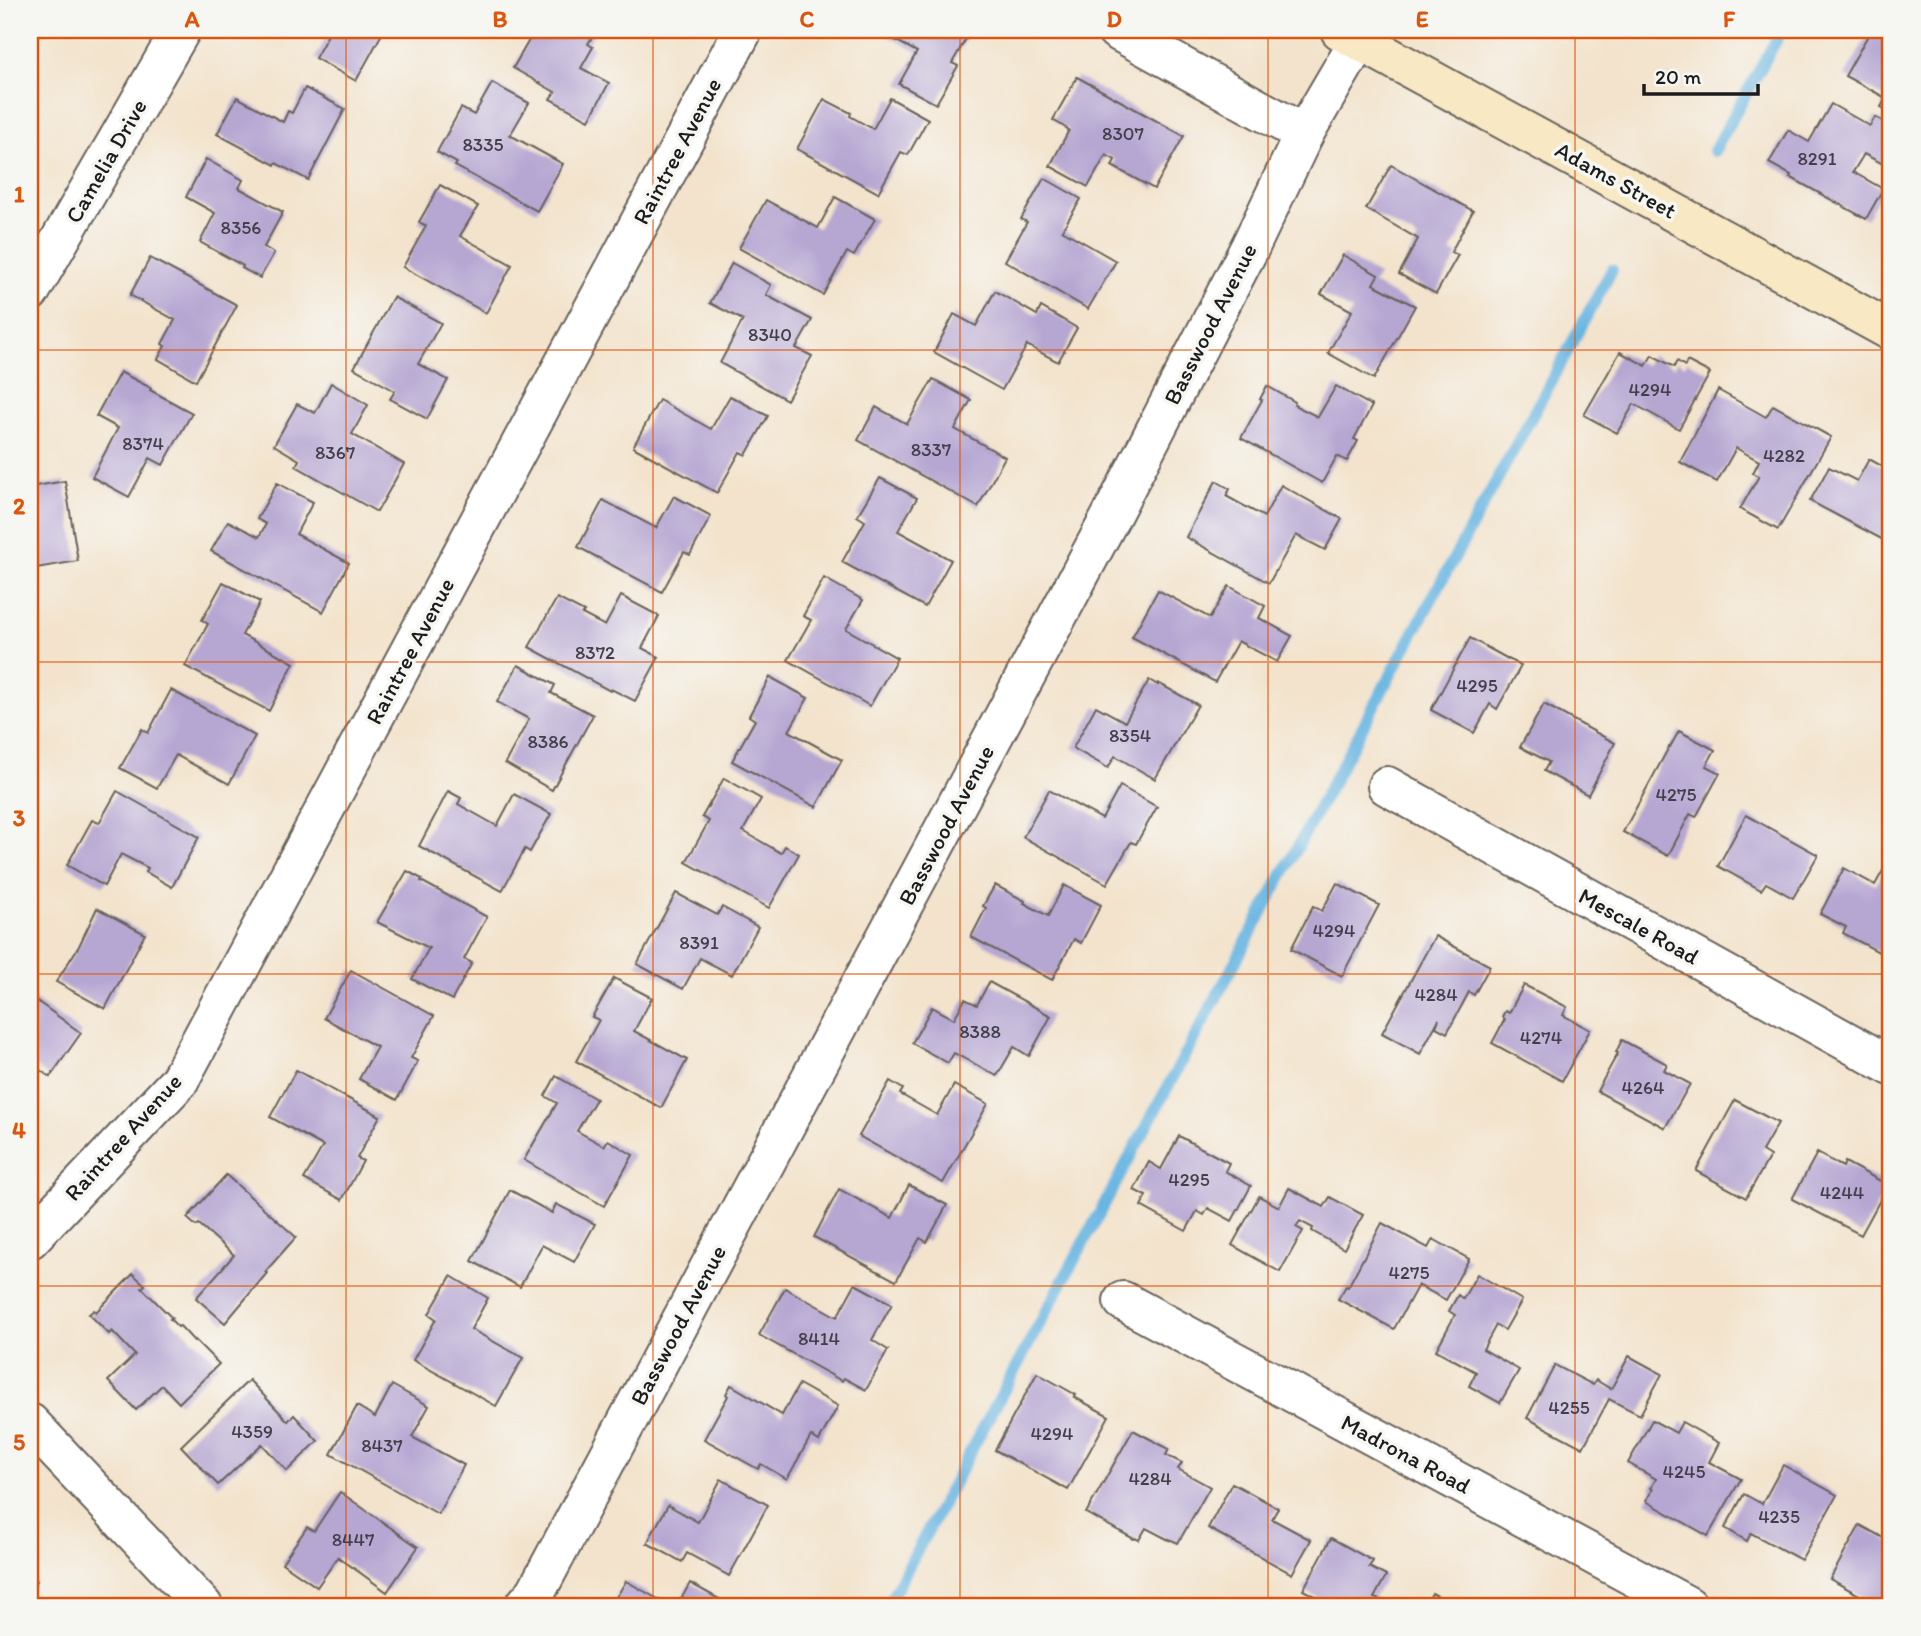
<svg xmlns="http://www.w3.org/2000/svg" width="1921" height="1636" viewBox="0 0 1921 1636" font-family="Itim,sans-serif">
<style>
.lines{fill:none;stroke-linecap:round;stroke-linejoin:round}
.stream{stroke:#68b5e2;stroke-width:12}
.building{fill:#b5a6d2}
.minor-casing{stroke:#67625a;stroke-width:42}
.secondary-casing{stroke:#67625a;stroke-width:42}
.minor{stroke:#fff;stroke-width:38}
.secondary{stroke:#f8e8c3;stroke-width:38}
.grid{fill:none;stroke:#de560d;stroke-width:2;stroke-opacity:0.55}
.labels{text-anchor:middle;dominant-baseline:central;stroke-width:7;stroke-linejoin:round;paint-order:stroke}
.number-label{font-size:19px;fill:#423e4a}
.street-label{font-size:23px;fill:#1c1c1c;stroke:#f6f6f2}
.neatline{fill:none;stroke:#de560d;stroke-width:2.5}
.grid-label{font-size:23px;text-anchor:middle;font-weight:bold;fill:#de560d}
</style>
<rect width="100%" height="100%" fill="#f6f6f2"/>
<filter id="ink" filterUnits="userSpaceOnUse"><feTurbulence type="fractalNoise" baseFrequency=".0143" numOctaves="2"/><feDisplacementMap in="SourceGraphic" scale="14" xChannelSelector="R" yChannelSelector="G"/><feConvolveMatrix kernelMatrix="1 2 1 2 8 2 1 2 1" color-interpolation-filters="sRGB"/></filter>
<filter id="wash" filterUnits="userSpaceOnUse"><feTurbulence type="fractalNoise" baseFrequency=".00686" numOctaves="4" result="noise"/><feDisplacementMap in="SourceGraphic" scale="28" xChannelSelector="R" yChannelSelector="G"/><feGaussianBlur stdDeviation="1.57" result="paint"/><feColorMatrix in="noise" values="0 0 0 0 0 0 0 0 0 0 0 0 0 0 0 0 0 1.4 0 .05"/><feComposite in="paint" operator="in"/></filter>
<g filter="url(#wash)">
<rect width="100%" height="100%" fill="#f3e3cc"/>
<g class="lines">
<!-- stream -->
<g class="stream">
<polyline points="1714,151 1782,30"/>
<polyline points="887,1606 1435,593 1612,270"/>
</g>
</g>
<g id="blocks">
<!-- building -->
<g class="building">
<polygon points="327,30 384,30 356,81 315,58 329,33 326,32"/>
<polygon points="535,30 596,30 588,44 593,47 581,68 609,83 589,120 550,99 555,92 513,68"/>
<polygon points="877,30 971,30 952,63 958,66 936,104 899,84 917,52"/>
<polygon points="1871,30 1891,30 1891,113 1881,107 1886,98 1845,76"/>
<polygon points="1077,77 1184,136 1154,189 1112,166 1115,160 1106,155 1088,187 1050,166 1069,130 1053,120"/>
<polygon points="492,83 529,103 510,135 563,164 537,211 455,166 457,163 437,152 461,108 474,115"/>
<polygon points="305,88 345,109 308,180 276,163 275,165 217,134 237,97 283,122 288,111 292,113"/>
<polygon points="890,98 928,119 908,155 901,152 878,193 797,149 824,99 851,113 850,116 873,129"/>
<polygon points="1831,104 1870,126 1875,117 1891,126 1891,168 1864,154 1853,172 1883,189 1866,219 1790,177 1791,175 1769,163 1788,130 1809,142"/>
<polygon points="206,159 243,180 239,188 283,212 264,247 274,253 260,278 242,268 243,266 200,242 215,213 186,197"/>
<polygon points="1391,165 1473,211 1451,252 1458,255 1436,294 1399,274 1418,239 1366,209"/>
<polygon points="1044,178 1081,199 1062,230 1116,261 1088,309 1005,261 1027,222 1021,219"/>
<polygon points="440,185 478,206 460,236 512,265 486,313 403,267 426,226 419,222"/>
<polygon points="835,197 875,219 854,256 847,252 823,295 739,248 766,200 818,228"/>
<polygon points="1343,255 1378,275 1373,284 1415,306 1374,379 1328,353 1352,311 1321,294"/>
<polygon points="150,258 237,305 196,381 158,359 165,346 162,344 175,320 130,295"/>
<polygon points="732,263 771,285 766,295 812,320 796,348 812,356 787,400 720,363 743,320 710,303"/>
<polygon points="995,291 1037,315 1041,307 1077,328 1058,362 1027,345 1002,390 934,352 954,314 976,326"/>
<polygon points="393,297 441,323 418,364 448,380 427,419 390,399 395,391 354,368"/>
<polygon points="1620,352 1646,366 1652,355 1674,367 1677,361 1685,366 1687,361 1710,373 1679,429 1634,404 1617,433 1584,415"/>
<polygon points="120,372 151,388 150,390 192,413 163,465 150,458 129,497 92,477 118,428 96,416"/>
<polygon points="933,379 971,400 955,429 1005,457 978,507 858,440 876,407 907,424"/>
<polygon points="331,383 368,405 352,434 404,464 377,512 296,466 299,460 274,445 297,404 315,413"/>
<polygon points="1267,386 1295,402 1294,405 1318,417 1336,386 1372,406 1354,439 1358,441 1347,461 1337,456 1322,483 1241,438 1262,400 1260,399"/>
<polygon points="1718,390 1766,417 1773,405 1831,437 1778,530 1740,509 1759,476 1753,473 1759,461 1736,448 1717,482 1680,462"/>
<polygon points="730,396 768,416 746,455 740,452 717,493 633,447 659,400 711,429"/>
<polygon points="1869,459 1891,471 1891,544 1810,501 1829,467 1857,481"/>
<polygon points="880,478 917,498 898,531 951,560 925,607 842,562 865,521 857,516"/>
<polygon points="65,481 78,561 30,569 30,487"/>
<polygon points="1216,481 1230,489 1226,496 1264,517 1281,485 1342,519 1325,550 1296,535 1269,583 1186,537"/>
<polygon points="277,483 313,502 296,534 349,563 323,612 211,551 228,521 259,537 266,524 257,519"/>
<polygon points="674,496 711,516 690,555 684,552 662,592 578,547 603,500 656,528"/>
<polygon points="824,578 863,600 846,629 897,658 870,706 788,660 811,620 803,616"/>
<polygon points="223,582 260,602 242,635 294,663 269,711 185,666 208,624 202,620"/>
<polygon points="1229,586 1265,606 1259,618 1292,636 1277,662 1238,641 1215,682 1132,637 1158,590 1210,618"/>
<polygon points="621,596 659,616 642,648 659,657 635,701 611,689 610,691 529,647 557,598 584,612 582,614 605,626"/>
<polygon points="1470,638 1521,666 1497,709 1490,704 1474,733 1431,710"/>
<polygon points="518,665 555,685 551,693 593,715 552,790 505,763 529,719 497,702"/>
<polygon points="770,677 808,698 789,731 842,760 816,807 732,761 755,720 749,716"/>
<polygon points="1149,680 1158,685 1158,683 1198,705 1155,779 1115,756 1108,768 1073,748 1096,706 1125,722"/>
<polygon points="171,690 255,736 229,784 176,755 157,788 120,768 142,729 148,733"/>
<polygon points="1544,704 1615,743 1588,795 1544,771 1549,762 1520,747"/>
<polygon points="1679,731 1715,750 1706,766 1720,773 1696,817 1690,814 1668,856 1623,832 1669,747 1670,747"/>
<polygon points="724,778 761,799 743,831 781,853 785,846 799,854 769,908 686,862 709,821 702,817"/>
<polygon points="1120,786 1157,807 1136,844 1131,842 1107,884 1023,837 1049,790 1102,819"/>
<polygon points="117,791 199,837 172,887 146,872 148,868 121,854 104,886 67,865 92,820 99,823"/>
<polygon points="448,791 461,798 458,804 497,826 514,794 551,814 530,852 525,849 502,891 419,846"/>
<polygon points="1746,815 1818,855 1793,898 1766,883 1761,890 1718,866"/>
<polygon points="1885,867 1891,871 1891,951 1888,957 1843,933 1846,927 1820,914 1844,868 1875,885"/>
<polygon points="407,871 422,879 421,881 487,917 464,959 472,963 452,1000 412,979 429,948 377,922"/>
<polygon points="1337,883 1379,905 1342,976 1291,949 1313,906 1322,911"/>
<polygon points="995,885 1025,901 1024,903 1048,916 1064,885 1101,905 1081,943 1074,939 1052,980 971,937 986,908 983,906"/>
<polygon points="676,893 717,915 722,907 758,927 732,975 700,958 683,989 637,964"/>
<polygon points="97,908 145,934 105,1009 56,982 79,946"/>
<polygon points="1435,936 1490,966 1474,995 1469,992 1447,1033 1436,1027 1439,1019 1420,1054 1382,1033"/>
<polygon points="351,970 434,1016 411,1058 418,1061 397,1100 359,1079 377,1047 324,1018"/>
<polygon points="614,978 652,998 634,1031 687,1060 661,1108 576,1061 599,1020 592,1017"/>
<polygon points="989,982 1051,1016 1029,1056 1014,1047 997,1076 954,1053 948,1063 912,1043 932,1007 954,1019 965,999 977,1005"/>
<polygon points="1524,985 1567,1007 1563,1015 1590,1030 1562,1081 1492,1043 1505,1019 1502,1017 1505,1011 1509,1013"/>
<polygon points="30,996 81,1033 50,1077 30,1063"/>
<polygon points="1622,1040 1667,1064 1664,1070 1690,1084 1665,1128 1597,1091 1618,1053 1616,1052"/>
<polygon points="296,1070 380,1116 357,1158 363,1161 342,1200 304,1179 323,1146 270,1117"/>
<polygon points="556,1076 596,1099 577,1131 604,1146 608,1140 633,1155 604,1206 524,1160 557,1103 545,1096"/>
<polygon points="890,1081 903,1089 900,1094 937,1115 954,1085 988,1104 943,1183 859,1136"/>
<polygon points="1735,1100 1778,1123 1762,1151 1770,1156 1746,1198 1696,1171"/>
<polygon points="1179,1136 1229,1163 1225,1171 1251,1186 1232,1221 1208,1208 1204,1215 1197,1211 1186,1231 1141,1206 1146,1196 1134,1190 1149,1162 1161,1169"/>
<polygon points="1817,1153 1843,1167 1845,1162 1890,1186 1883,1199 1881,1198 1861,1235 1792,1199"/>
<polygon points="226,1175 296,1237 265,1272 267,1273 225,1323 196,1298 234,1255 199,1224 196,1226 187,1218"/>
<polygon points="909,1185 947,1205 927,1242 920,1238 896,1281 814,1237 839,1189 892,1218"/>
<polygon points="1289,1188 1324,1207 1330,1197 1363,1215 1344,1249 1312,1231 1313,1228 1300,1221 1296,1227 1303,1231 1280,1272 1232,1245 1259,1196 1279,1207"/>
<polygon points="510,1190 552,1213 556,1204 595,1224 574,1262 542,1245 520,1287 472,1261"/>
<polygon points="1382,1223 1428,1248 1433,1239 1469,1259 1446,1300 1418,1285 1394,1329 1338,1299 1346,1286 1348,1287"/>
<polygon points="133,1274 145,1285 142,1288 172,1318 170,1319 178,1327 180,1326 194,1341 195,1340 219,1364 179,1403 162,1385 136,1410 108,1381 135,1355 112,1331 109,1334 89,1314 94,1310 96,1312"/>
<polygon points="1477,1274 1522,1300 1505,1330 1496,1325 1483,1349 1519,1370 1500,1403 1469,1386 1476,1372 1436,1350 1455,1315 1449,1311 1458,1295 1463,1299"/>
<polygon points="451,1276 488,1298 471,1329 523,1358 496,1406 413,1360 436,1319 429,1314"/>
<polygon points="855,1284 892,1304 872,1340 888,1350 866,1390 844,1378 842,1381 759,1335 785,1288 837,1317"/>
<polygon points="1629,1356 1662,1374 1640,1415 1609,1399 1583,1448 1527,1418 1555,1365 1593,1385 1596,1380 1611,1389"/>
<polygon points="1037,1373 1076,1395 1074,1397 1109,1416 1068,1490 995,1450"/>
<polygon points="249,1380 288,1421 294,1415 318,1441 287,1471 262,1444 218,1485 181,1446"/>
<polygon points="799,1384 838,1406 819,1441 811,1436 787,1479 761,1464 758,1469 704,1439 728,1396 726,1394 731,1385 782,1415"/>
<polygon points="392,1385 429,1406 412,1437 464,1465 438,1514 331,1454 357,1406 375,1417"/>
<polygon points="1652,1420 1676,1433 1682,1422 1719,1443 1709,1462 1741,1479 1708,1536 1646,1501 1653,1489 1651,1488 1656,1479 1628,1463"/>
<polygon points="1133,1430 1169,1449 1166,1455 1182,1463 1178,1469 1210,1487 1178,1543 1169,1539 1169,1540 1146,1528 1139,1540 1135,1538 1134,1539 1086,1513"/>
<polygon points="1783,1465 1837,1495 1801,1560 1751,1533 1747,1541 1725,1528 1744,1494 1762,1504"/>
<polygon points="721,1479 768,1505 729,1576 687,1553 682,1562 647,1543 668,1505 698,1522"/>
<polygon points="1232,1483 1278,1508 1272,1519 1311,1540 1292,1574 1208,1528"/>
<polygon points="340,1492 418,1547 387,1592 338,1557 317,1587 282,1563 307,1527 314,1531"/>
<polygon points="1860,1525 1891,1542 1891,1606 1879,1606 1830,1579"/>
<polygon points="1331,1538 1373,1561 1369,1567 1386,1576 1374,1598 1380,1600 1376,1606 1334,1606 1303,1590"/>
<polygon points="30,1573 37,1581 30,1588"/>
<polygon points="626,1581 665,1603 663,1606 611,1606"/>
<polygon points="690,1583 728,1604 727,1606 677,1606"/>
<polygon points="1432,1593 1456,1606 1425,1606"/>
</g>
</g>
</g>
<g filter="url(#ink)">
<use href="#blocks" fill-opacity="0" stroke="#67625a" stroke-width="2"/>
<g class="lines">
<!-- minor casing -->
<g class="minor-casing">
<g id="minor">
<polyline points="1116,30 1304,134"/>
<polyline points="30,292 181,30"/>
<polyline points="1387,786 1891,1066"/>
<polyline points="30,1239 179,1081 743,30"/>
<polyline points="1123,1301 1688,1606"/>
<polyline points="30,1423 203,1606"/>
<polyline points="524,1606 536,1592 1110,518 1250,247 1304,134 1359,40"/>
</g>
</g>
<!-- secondary casing -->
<g class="secondary-casing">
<polyline id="secondary" points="1340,30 1891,331"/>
</g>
<!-- minor -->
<use href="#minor" class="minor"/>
<!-- secondary -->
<use href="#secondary" class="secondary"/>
</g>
</g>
<!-- grid -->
<path class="grid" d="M346,30V1606M653,30V1606M960,30V1606M1268,30V1606M1575,30V1606M30,350H1891M30,662H1891M30,974H1891M30,1286H1891"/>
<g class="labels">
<!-- number labels -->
<g class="number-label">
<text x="1123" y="133">8307</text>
<text x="483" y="144">8335</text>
<text x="1817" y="158">8291</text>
<text x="241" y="227">8356</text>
<text x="770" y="334">8340</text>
<text x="1650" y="389">4294</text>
<text x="143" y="443">8374</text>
<text x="931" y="449">8337</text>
<text x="335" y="452">8367</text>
<text x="1784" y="455">4282</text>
<text x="595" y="652">8372</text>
<text x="1477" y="685">4295</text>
<text x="1130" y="735">8354</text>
<text x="548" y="741">8386</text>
<text x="1676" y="794">4275</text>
<text x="1334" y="930">4294</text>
<text x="699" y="942">8391</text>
<text x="1436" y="994">4284</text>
<text x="980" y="1031">8388</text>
<text x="1541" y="1037">4274</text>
<text x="1643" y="1087">4264</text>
<text x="1189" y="1179">4295</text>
<text x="1842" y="1192">4244</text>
<text x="1409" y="1272">4275</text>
<text x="819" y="1338">8414</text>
<text x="1569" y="1407">4255</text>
<text x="252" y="1431">4359</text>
<text x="1052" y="1433">4294</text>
<text x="382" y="1445">8437</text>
<text x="1684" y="1471">4245</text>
<text x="1150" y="1478">4284</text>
<text x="1779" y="1516">4235</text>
<text x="353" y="1539">8447</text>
</g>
<!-- street labels -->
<g class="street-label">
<text transform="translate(677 151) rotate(-62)">Raintree Avenue</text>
<text transform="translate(106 161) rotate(-60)">Camelia Drive</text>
<text transform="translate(1616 180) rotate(29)">Adams Street</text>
<text transform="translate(1210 324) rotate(-63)">Basswood Avenue</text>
<text transform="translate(410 651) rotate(-62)">Raintree Avenue</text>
<text transform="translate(946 825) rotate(-62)">Basswood Avenue</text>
<text transform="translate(1639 926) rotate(29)">Mescale Road</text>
<text transform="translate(123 1137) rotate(-48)">Raintree Avenue</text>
<text transform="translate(678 1325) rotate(-62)">Basswood Avenue</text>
<text transform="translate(1406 1454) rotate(28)">Madrona Road</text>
</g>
</g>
<!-- margin -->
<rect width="1921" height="1636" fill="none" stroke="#f6f6f2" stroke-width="77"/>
<!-- scale -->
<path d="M1644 84v10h114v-10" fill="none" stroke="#1c1c1c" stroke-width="3.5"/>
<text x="1655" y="84" font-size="21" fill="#1c1c1c" stroke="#f6f6f2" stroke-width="5" paint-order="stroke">20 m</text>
<rect x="38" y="38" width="1844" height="1560" class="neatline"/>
<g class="grid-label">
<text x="192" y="27">A</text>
<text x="500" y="27">B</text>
<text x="807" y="27">C</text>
<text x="1114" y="27">D</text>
<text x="1422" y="27">E</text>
<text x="1729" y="27">F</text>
<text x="19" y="202">1</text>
<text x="19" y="514">2</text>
<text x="19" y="826">3</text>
<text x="19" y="1138">4</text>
<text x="19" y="1450">5</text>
</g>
</svg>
